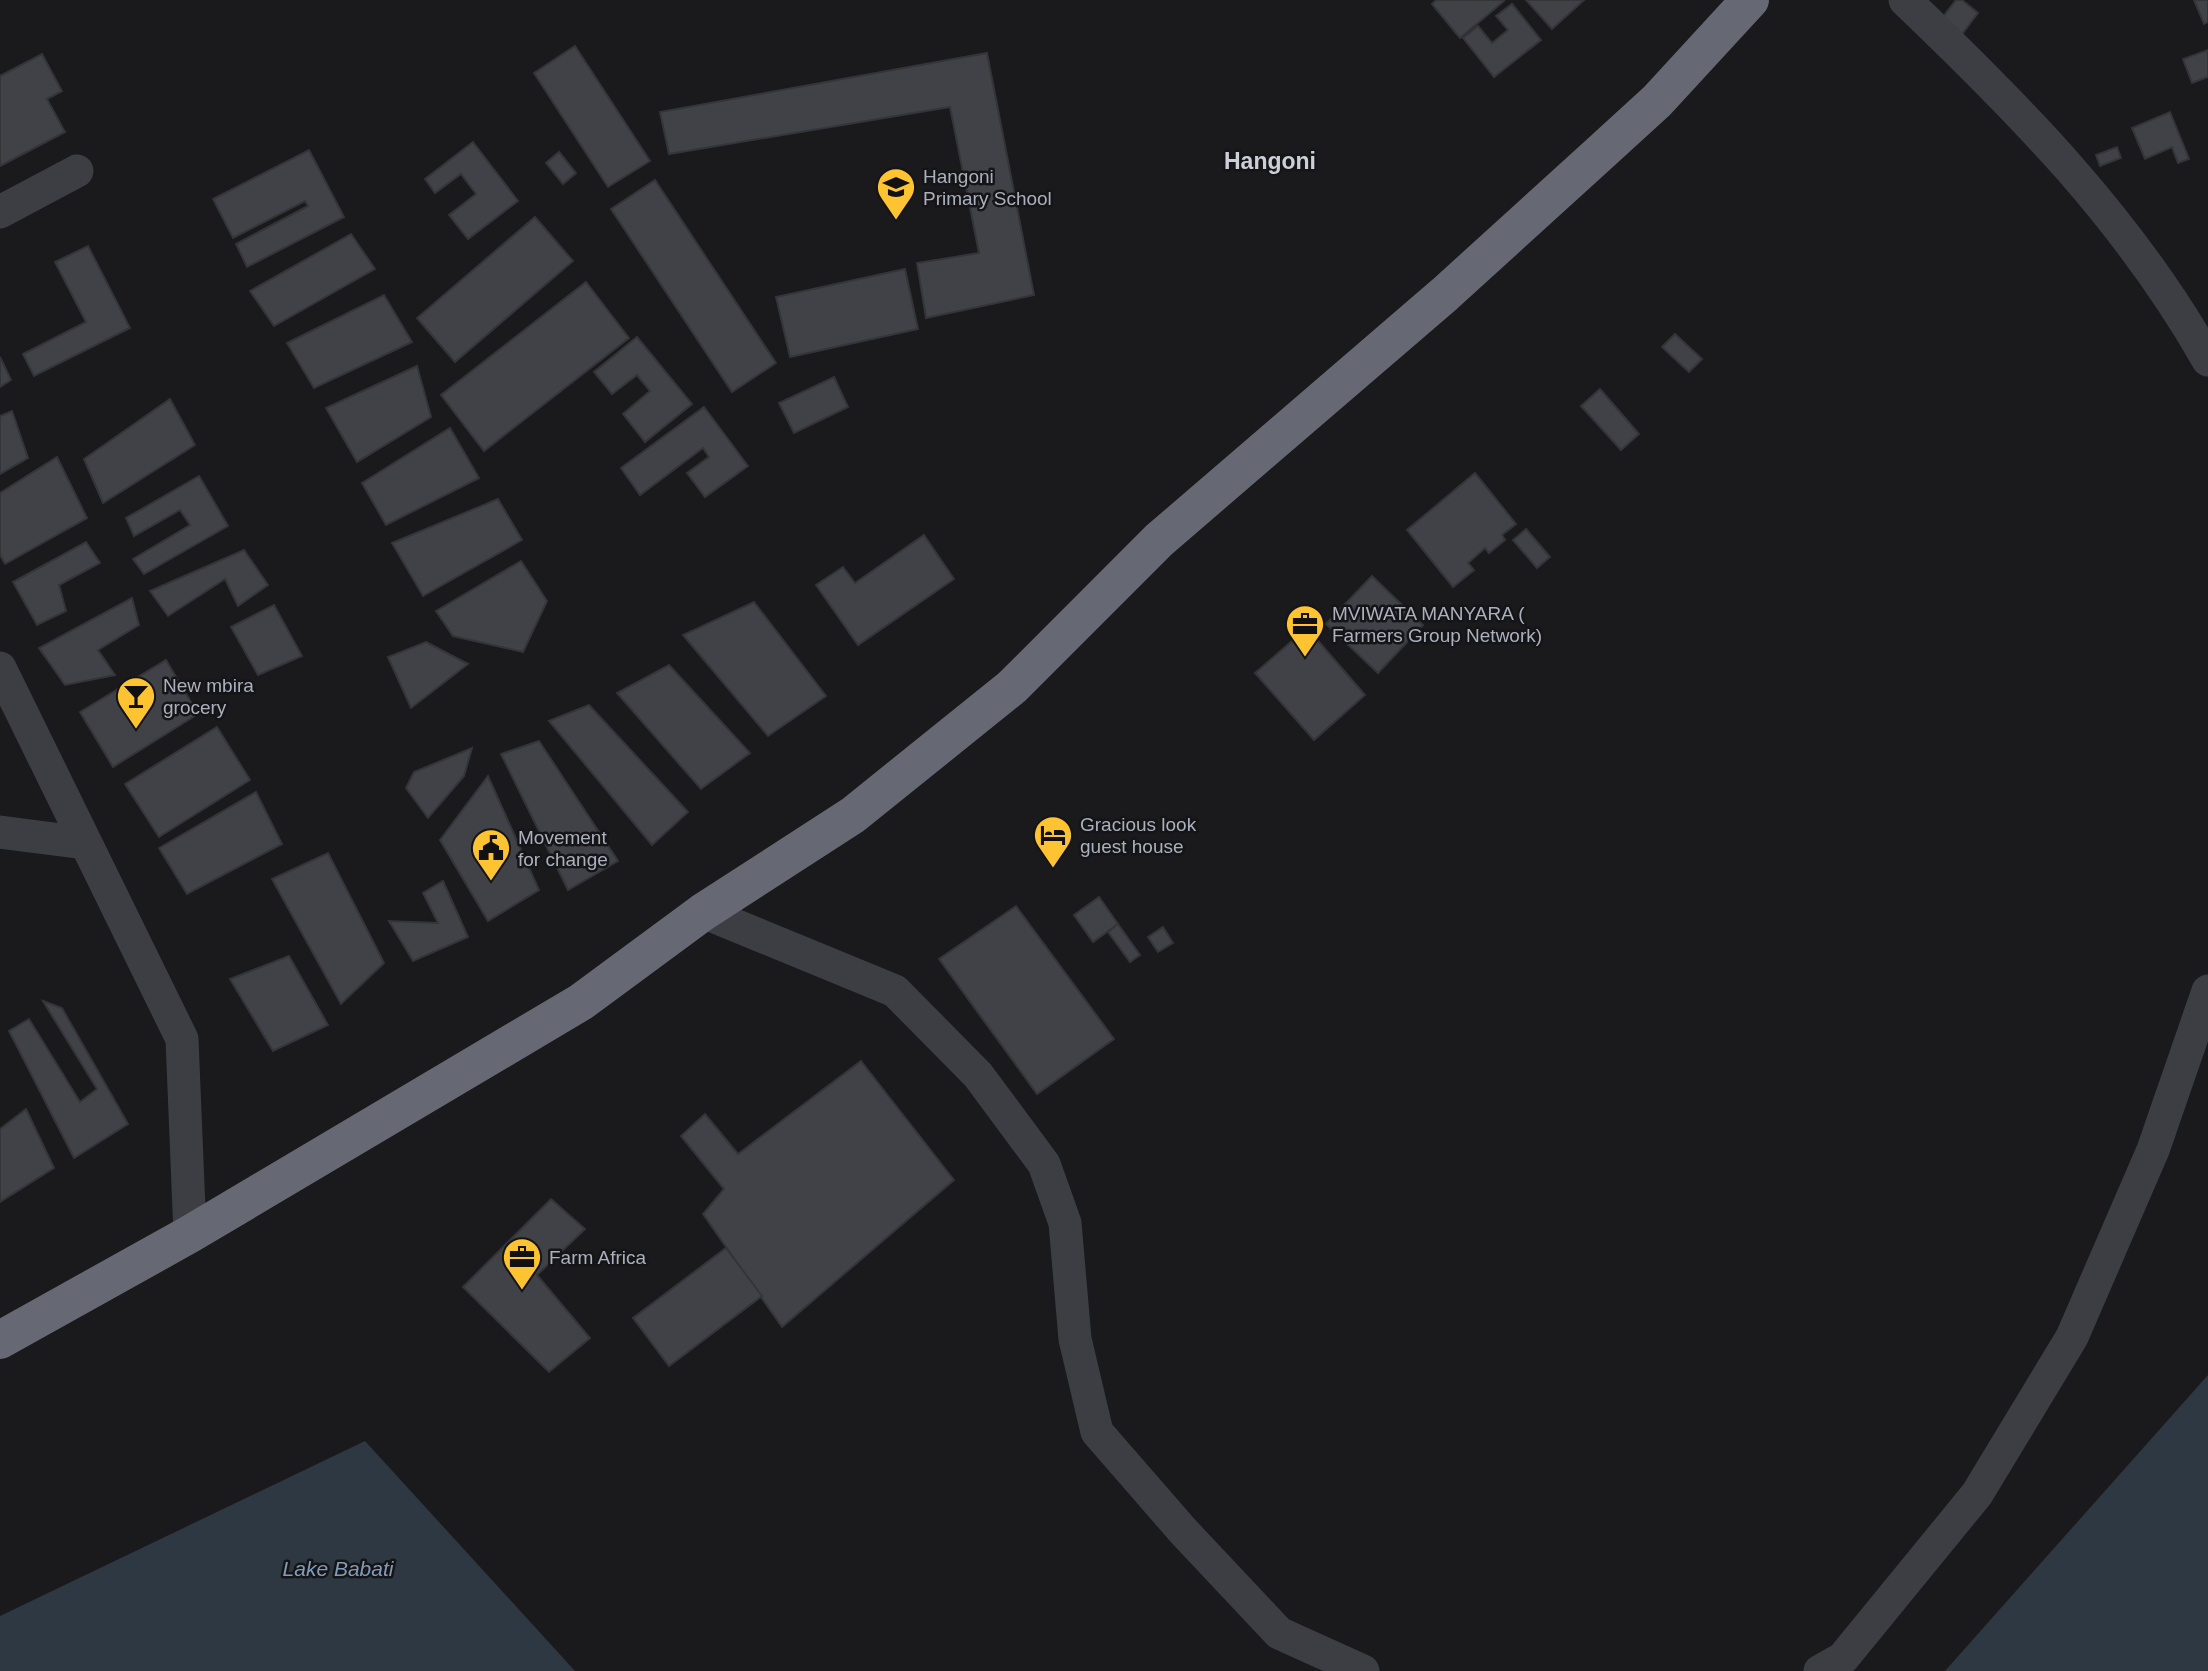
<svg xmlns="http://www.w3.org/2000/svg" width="2208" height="1671" viewBox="0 0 2208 1671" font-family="Arial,sans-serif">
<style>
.water{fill:#2e3842}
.building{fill:#414247;stroke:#343439;stroke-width:2}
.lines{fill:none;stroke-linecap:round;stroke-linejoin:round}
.street{stroke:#3d3d44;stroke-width:33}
.highway{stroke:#666973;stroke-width:38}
.labels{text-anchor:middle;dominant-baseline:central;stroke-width:5;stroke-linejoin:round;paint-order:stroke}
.poi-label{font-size:19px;fill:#acb0bd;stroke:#151518;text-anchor:start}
.water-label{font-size:21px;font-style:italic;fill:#819cb9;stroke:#151518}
.quarter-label{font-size:23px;font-weight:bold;fill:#cdcfd8;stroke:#151518}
</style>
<rect width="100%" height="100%" fill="#1a1a1c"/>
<!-- water -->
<g class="water">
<polygon points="2208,1375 2208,1671 1945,1671"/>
<polygon points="365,1441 575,1671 0,1671 0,1616"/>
</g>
<!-- building -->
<g class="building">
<polygon points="1436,0 1503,0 1504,1 1460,38 1432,4"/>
<polygon points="1526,0 1584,0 1552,29"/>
<polygon points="1956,0 1962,0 1978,13 1962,34 1942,18"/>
<polygon points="2194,0 2208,0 2208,22 2204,24"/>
<polygon points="1512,4 1541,40 1494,77 1463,38 1478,26 1492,43 1508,30 1496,16"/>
<polygon points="575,46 650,161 608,187 534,73"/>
<polygon points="2208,50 2208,77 2192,83 2183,59"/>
<polygon points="987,53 1034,295 926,318 917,263 979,253 950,107 669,154 660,112"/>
<polygon points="42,54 62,91 47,99 65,132 0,166 0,76"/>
<polygon points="2170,112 2189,159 2178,163 2172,147 2145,159 2132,128"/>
<polygon points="473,142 518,201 468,239 449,215 476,194 461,174 435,193 425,179"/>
<polygon points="2117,147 2121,158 2100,166 2096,155"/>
<polygon points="309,150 344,217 247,267 236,244 308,206 305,201 233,238 213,199"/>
<polygon points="559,152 576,173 563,184 546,163"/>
<polygon points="655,180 776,363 732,392 611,209"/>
<polygon points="535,217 573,261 455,362 417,318"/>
<polygon points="351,234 375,269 274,326 250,291"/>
<polygon points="88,246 130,328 34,376 23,354 86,322 55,262"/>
<polygon points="905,269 918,329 790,357 776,297"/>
<polygon points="586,282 629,338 484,451 441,395"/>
<polygon points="384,295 412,342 314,388 287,343"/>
<polygon points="1675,334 1702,359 1689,372 1662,347"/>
<polygon points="637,337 692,404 645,442 623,414 650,391 637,375 612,394 594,372"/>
<polygon points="0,357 11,380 0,387"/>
<polygon points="417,366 431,417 357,462 326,408"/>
<polygon points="834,377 848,407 794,433 779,403"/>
<polygon points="1600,389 1639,434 1621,450 1581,406"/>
<polygon points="170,399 195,445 103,503 84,459"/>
<polygon points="704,407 748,466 705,497 687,473 709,457 703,448 640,495 621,468"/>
<polygon points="12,411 28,458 0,474 0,416"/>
<polygon points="450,428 479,478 386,525 362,483"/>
<polygon points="57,457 87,518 5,564 0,555 0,493"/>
<polygon points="1475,473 1516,524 1502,535 1505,540 1489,553 1485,548 1468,563 1474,570 1453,587 1407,530"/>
<polygon points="199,476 228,526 144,574 133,559 190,525 180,510 134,536 126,518"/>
<polygon points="498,499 522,540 423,596 392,543"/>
<polygon points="1526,529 1550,557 1537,568 1513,540"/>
<polygon points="924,535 954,579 858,645 816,585 843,567 855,583"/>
<polygon points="86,542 100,563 59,585 66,611 37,625 13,582"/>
<polygon points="244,550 268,585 238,606 225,579 168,616 150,591"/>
<polygon points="521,561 547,601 523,652 453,636 436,611"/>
<polygon points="1372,576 1423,625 1378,673 1326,624"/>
<polygon points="132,598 139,625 98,650 115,675 65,685 39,648"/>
<polygon points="754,602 826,696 768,736 683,635"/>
<polygon points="274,605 302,656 258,675 231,627"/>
<polygon points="1307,628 1365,695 1314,740 1255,673"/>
<polygon points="426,642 468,664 411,708 388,657"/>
<polygon points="166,660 198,714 113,767 80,712"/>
<polygon points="669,665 750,753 701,789 617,693"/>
<polygon points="589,705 688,812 652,845 549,721"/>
<polygon points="217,727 250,780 159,837 125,784"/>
<polygon points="539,741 618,861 568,890 501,754"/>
<polygon points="472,748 464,776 428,818 406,788 414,772"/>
<polygon points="488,776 539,890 488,921 440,840"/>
<polygon points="256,792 282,844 187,894 159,848"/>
<polygon points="328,853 384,963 341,1004 272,879"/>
<polygon points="443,881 468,937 413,961 389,921 438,923 423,893"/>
<polygon points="1099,897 1118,924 1093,942 1074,915"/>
<polygon points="1016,906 1114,1039 1037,1094 939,959"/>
<polygon points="1118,924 1140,955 1130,962 1108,932"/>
<polygon points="1163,927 1173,943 1158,952 1148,937"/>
<polygon points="289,956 328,1025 273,1051 230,979"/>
<polygon points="43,1001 62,1008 128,1124 74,1158 9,1031 29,1019 80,1102 97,1089"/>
<polygon points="861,1061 954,1180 782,1327 703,1214 724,1189 681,1136 705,1114 738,1154"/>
<polygon points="26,1109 54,1168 0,1202 0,1129"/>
<polygon points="551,1199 585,1229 537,1275 590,1338 549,1372 463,1287"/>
<polygon points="726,1248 762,1296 669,1366 633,1318"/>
</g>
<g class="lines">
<!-- street -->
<g class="street">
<path d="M1905,0C2021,111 2128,219 2208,360"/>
<polyline points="0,212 77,171"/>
<polyline points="0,668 182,1039 190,1234"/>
<polyline points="0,832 85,843"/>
<polyline points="703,912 895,991 978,1075 1044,1164 1065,1223 1075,1339 1097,1432 1184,1532 1279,1633 1363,1671"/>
<polyline points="1820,1671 1843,1658 1977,1494 2072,1337 2153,1150 2208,991"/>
</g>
<!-- highway -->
<polyline class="highway" points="0,1340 190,1234 581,1002 703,912 853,815 1012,687 1159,540 1445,294 1599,154 1657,101 1750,0"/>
</g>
<!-- icons -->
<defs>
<g id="school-pin" transform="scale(2.0125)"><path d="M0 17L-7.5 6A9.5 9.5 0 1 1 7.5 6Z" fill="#fec331" stroke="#151518"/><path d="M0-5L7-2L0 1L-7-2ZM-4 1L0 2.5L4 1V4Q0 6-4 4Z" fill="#111"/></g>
<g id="office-pin" transform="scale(2.0125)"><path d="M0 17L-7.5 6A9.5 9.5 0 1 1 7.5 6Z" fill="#fec331" stroke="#151518"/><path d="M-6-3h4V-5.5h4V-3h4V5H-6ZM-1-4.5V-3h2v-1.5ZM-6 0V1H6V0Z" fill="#111"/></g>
<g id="bar-pin" transform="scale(2.0125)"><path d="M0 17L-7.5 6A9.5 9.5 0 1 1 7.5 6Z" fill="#fec331" stroke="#151518"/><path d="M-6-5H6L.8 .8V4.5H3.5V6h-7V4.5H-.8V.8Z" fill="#111"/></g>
<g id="hotel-pin" transform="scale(2.0125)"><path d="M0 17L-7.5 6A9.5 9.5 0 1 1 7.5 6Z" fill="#fec331" stroke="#151518"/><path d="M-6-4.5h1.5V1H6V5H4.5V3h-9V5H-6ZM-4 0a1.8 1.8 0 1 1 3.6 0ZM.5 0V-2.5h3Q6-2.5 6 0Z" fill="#111"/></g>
<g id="civic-pin" transform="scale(2.0125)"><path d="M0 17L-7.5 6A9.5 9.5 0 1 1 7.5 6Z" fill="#fec331" stroke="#151518"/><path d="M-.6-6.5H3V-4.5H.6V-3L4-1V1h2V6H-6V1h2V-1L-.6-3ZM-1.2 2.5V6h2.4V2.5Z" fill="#111"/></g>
</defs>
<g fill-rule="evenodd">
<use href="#school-pin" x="896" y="187"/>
<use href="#office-pin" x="1305" y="624"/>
<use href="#bar-pin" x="136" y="696"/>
<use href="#hotel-pin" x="1053" y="835"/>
<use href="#civic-pin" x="491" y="848"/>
<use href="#office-pin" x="522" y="1257"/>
</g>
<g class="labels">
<!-- poi labels -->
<g class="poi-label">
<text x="923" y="176">Hangoni<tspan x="923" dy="22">Primary School</tspan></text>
<text x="1332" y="613">MVIWATA MANYARA (<tspan x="1332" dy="22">Farmers Group Network)</tspan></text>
<text x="163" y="685">New mbira<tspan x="163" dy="22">grocery</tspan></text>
<text x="1080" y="824">Gracious look<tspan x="1080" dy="22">guest house</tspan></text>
<text x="518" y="837">Movement<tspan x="518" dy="22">for change</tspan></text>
<text x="549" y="1257">Farm Africa</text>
</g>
<!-- water labels -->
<g class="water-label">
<text x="338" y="1568">Lake Babati</text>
</g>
<!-- quarter labels -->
<g class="quarter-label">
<text x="1270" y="161">Hangoni</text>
</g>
</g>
</svg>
